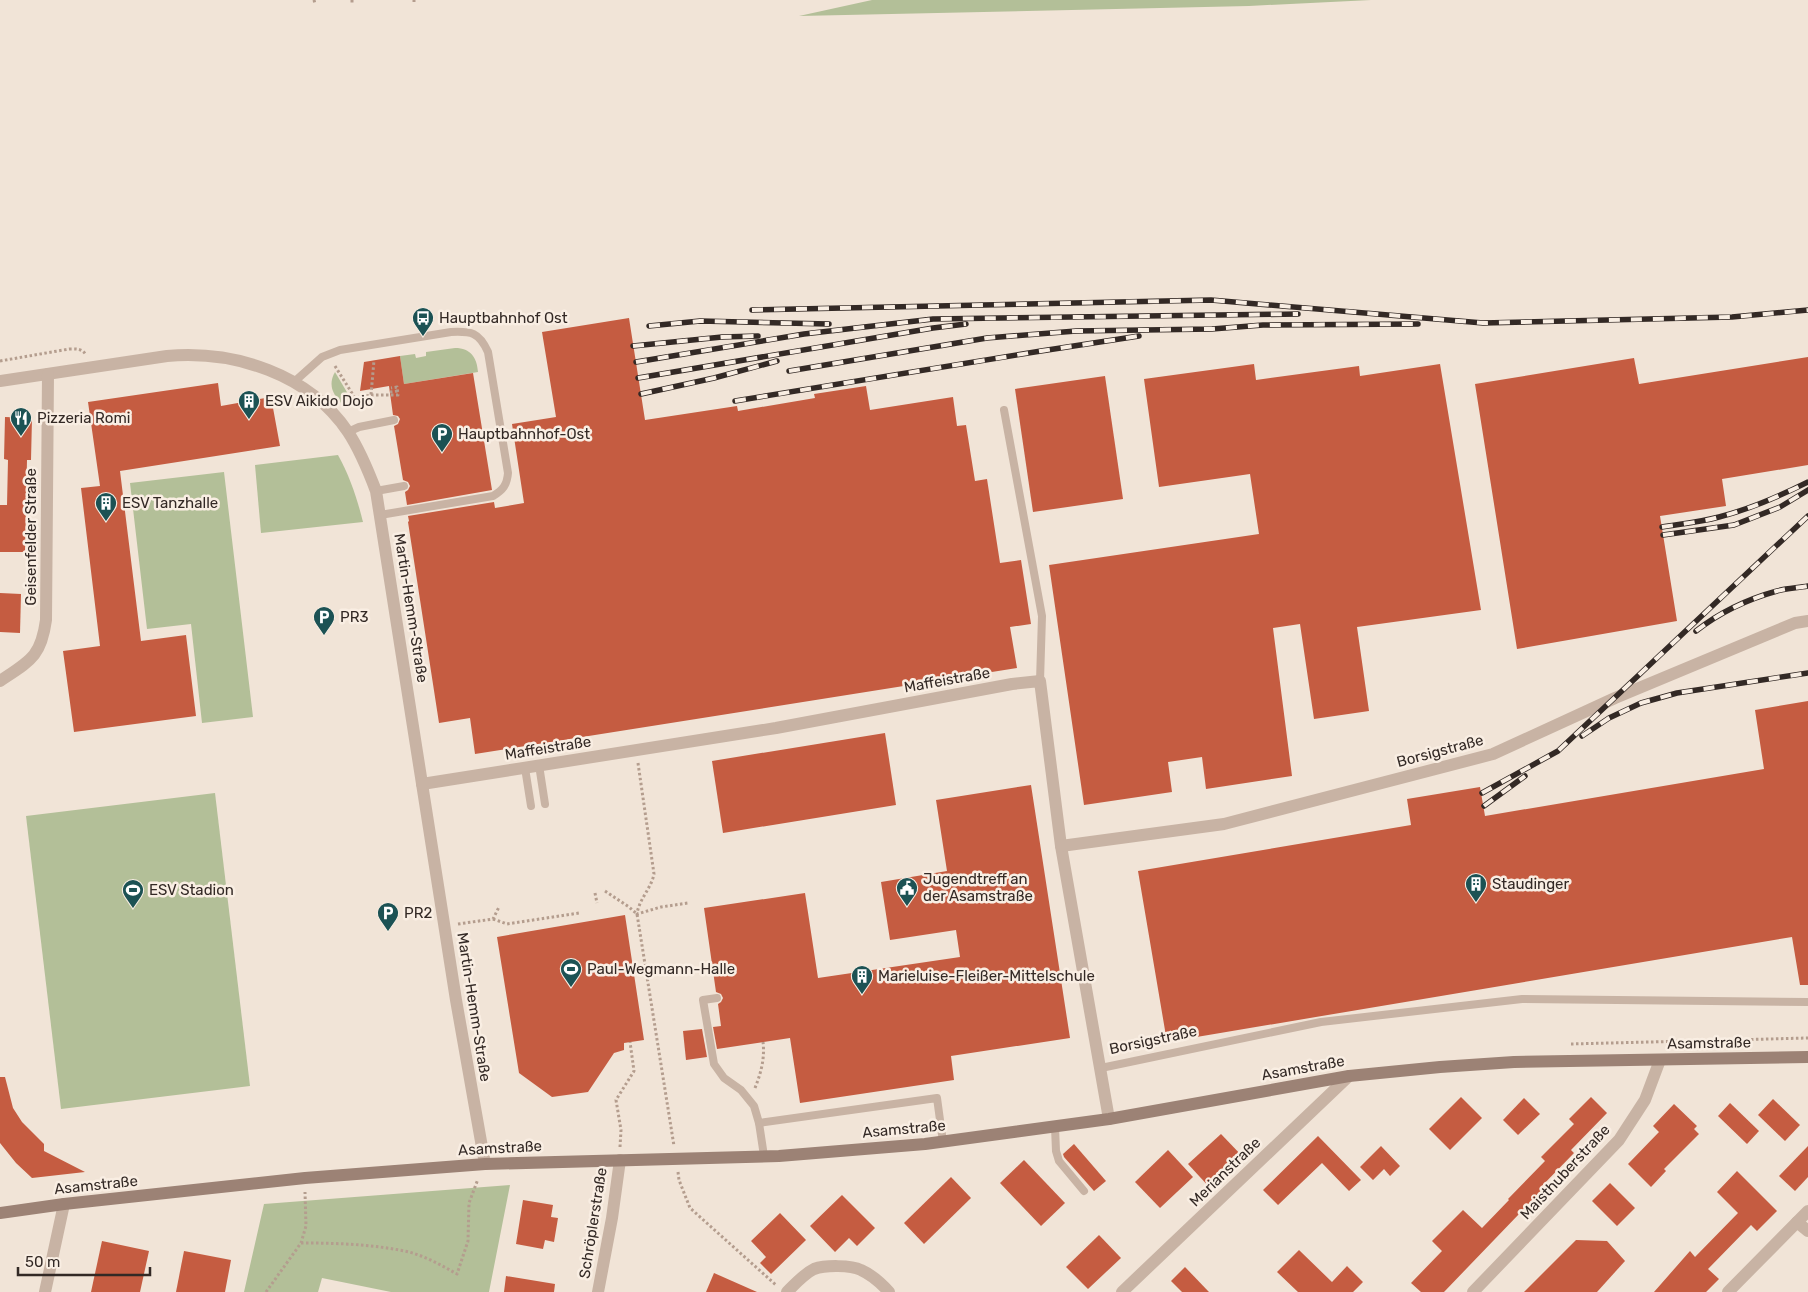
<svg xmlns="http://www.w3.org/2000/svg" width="1808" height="1292" viewBox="0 0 1808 1292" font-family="Rubik,sans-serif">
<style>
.green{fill:#b3bf98}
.building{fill:#c55c41}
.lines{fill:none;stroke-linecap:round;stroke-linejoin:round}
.path{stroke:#b49d8e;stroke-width:3;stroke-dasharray:2.5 2.5;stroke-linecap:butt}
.lane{stroke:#c8b3a4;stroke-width:8}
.street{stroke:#c8b3a4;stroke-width:12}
.secondary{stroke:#9c8275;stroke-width:12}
.rail-casing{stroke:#332925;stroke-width:5.5}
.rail{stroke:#f9eee3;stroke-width:4;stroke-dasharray:11;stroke-linecap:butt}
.labels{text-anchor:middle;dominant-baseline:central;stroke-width:5;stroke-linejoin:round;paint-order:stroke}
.poi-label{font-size:15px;fill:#332925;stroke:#f9eee3;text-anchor:start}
.street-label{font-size:15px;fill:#332925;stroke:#f9eee3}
</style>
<rect width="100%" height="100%" fill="#f1e4d7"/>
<!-- green -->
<g class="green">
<polygon points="872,0 1371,0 1249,6 799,16"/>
<path d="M455,348C471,348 477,358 478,372L404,384L400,356L415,354L416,358L426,356V352Z"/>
<path d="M335,372L351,399L344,406C334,396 327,386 335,372Z"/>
<path d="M338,455C350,477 357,498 363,522L261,533L255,465Z"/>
<polygon points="224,472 253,717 202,723 191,624 147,629 130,483"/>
<polygon points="215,793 250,1086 61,1109 26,816"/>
<polygon points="510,1185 489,1292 391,1292 322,1278 318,1292 244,1292 264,1204"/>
</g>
<!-- building -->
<g class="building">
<polygon points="629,318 645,420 737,406 738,411 815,398 814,394 866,386 870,410 953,397 957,426 966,425 975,481 987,479 1000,563 1021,560 1031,624 1010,627 1017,668 475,754 470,718 439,723 408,522 409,521 408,516 494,502 495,508 524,503 512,424 556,417 542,332"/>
<polygon points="400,356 404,384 473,373 492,490 407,505 405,492 408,490 410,486 408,482 403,480 394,426 398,424 400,419 398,416 393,415 389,386 360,391 364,362"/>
<polygon points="1808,357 1808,465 1722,479 1726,506 1660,516 1677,621 1517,649 1475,384 1634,358 1639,384"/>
<polygon points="1254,364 1256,380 1359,366 1360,376 1440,364 1481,610 1357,627 1369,711 1314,719 1300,624 1273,628 1292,776 1206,789 1202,757 1168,762 1172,792 1084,805 1049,565 1259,534 1250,474 1159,487 1144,379"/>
<polygon points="1105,376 1123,499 1033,512 1015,389"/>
<polygon points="218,383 221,406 271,397 280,446 120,471 141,641 186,635 196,716 74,732 63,651 100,646 81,488 100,486 88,402"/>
<polygon points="5,417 32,418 31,460 27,460 25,552 0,552 0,505 7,505 8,460 4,459"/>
<polygon points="0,593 21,594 20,633 0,632"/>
<polygon points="1808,701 1808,985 1800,985 1792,937 1167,1042 1138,871 1411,825 1407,799 1480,787 1485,816 1764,769 1755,710"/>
<polygon points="885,733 896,805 723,833 712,761"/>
<polygon points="1031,785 1070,1038 951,1056 954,1080 800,1103 790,1038 717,1049 713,1027 721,1026 718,1004 721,1002 723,998 721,994 716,992 704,908 805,893 818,978 960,957 956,930 890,940 881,882 947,871 936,800"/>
<polygon points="625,915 644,1040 624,1043 624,1050 614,1053 588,1092 552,1097 519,1073 497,937"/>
<polygon points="702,1029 707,1057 686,1060 683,1031"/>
<polygon points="0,1077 5,1077 13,1108 22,1122 44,1144 44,1151 85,1172 32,1178 16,1163 0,1143"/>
<polygon points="1461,1097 1482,1118 1450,1150 1429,1129"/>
<polygon points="1591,1097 1607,1113 1571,1150 1574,1153 1540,1188 1542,1190 1444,1292 1421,1292 1411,1283 1442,1251 1432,1241 1463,1210 1482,1228 1509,1200 1508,1199 1545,1161 1541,1157 1574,1124 1569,1119"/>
<polygon points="1524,1098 1540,1114 1518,1135 1503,1120"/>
<polygon points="1773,1099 1800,1125 1785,1141 1758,1115"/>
<polygon points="1730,1103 1759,1131 1747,1144 1718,1116"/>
<polygon points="1674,1104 1697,1126 1694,1129 1699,1134 1664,1169 1666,1171 1651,1187 1628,1164 1659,1132 1653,1126"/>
<polygon points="1221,1134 1244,1158 1211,1189 1188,1164"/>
<polygon points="1318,1136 1361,1180 1349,1191 1322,1163 1278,1205 1263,1190"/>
<polygon points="1074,1144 1106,1181 1094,1191 1064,1157 1063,1154"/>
<polygon points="1381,1146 1400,1166 1390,1176 1384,1169 1373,1180 1360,1167"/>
<polygon points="1808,1146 1808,1177 1795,1191 1779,1176"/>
<polygon points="1168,1150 1193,1177 1160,1208 1135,1182"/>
<polygon points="1024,1160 1065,1203 1041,1226 1000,1183"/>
<polygon points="1737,1171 1777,1211 1757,1231 1751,1225 1708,1269 1719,1279 1706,1292 1654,1292 1690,1251 1695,1257 1738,1213 1717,1192"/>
<polygon points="951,1177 971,1198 924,1244 904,1223"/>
<polygon points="1610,1183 1635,1208 1617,1226 1592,1201"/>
<polygon points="842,1195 875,1228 857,1246 849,1238 835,1252 810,1226"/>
<polygon points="523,1200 553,1205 551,1217 558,1218 554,1242 545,1240 543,1249 516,1244"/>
<polygon points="780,1213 806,1240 771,1274 760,1263 766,1257 751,1241"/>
<polygon points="1099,1235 1121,1258 1088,1289 1066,1267"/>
<polygon points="1576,1240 1607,1241 1625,1261 1597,1292 1524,1292"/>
<polygon points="102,1241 149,1251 140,1292 91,1292"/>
<polygon points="1299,1250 1332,1282 1347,1266 1363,1282 1353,1292 1298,1292 1277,1272"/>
<polygon points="184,1251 231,1260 225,1292 176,1292"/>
<polygon points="1185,1267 1209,1292 1182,1292 1171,1281"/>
<polygon points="714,1273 757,1292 706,1292"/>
<polygon points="506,1276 555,1284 554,1292 504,1292"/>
</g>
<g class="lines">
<!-- path -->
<g class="path">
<polyline points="314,0 315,4"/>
<polyline points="352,0 352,4"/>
<polyline points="414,0 414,2"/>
<path d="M0,361L69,349C76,349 82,348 86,355"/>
<polyline points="335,366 355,398"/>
<polyline points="390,392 398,391"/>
<polyline points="371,395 398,395 397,387 391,388"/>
<polyline points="345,407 355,398 371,395 374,360"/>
<path d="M638,763L654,874C651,889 639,899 637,914L661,907L688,903"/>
<polyline points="605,891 629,907 637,914 674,1146"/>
<polyline points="595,893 597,903"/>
<polyline points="493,919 507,924 579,913"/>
<polyline points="458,924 493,919 499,907"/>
<polyline points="1571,1044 1808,1038"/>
<path d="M755,1088C761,1073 765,1058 763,1042"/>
<polyline points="620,1147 621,1130 616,1100 634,1071 630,1042"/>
<polyline points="678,1172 679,1180 690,1208 776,1285"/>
<path d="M301,1243C334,1243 367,1244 399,1250C420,1253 439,1264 457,1274L468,1241L469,1203L478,1179"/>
<polyline points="266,1292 301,1243 306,1226 305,1192"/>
</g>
<!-- lane -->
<g class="lane">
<path d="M294,382L322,357L340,350L451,332C471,331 479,332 488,352L508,473C507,485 503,490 493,496L380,515"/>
<polyline points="1004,410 1042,616 1040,681"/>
<polyline points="348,432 359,427 394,420"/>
<polyline points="376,491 404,486"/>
<polyline points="539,765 545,804"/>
<polyline points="525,768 531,806"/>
<polyline points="717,998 703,1000 714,1064 724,1078 741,1090 754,1106 759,1123 764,1156"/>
<polyline points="1101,1068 1321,1022 1522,999 1808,1002"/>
<polyline points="759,1123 937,1098 943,1142"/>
<polyline points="1055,1127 1056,1151 1059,1161 1084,1191"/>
</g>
<!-- street -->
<g class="street">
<path d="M0,381L167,356C235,350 309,374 348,432C360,450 368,470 376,491L456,1000L485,1164"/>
<path d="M0,681C30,661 41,657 46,620L48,374"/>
<polyline points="422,784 776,728 1012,684 1040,681 1061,846 1109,1119"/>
<polyline points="1061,846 1224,824 1493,754 1615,698 1795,623 1808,621"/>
<polyline points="1797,1222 1808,1231"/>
<polyline points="45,1292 64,1204"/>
<polyline points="598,1292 612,1218 620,1160"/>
<path d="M787,1292C795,1284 804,1274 814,1269C825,1265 851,1265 861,1270C872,1275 881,1283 889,1292"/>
<polyline points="1122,1292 1349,1076"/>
<polyline points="1473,1292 1619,1140 1645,1100 1660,1060"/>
<polyline points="1728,1292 1808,1211"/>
</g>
<!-- secondary -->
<polyline class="secondary" points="0,1213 64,1204 305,1178 485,1164 779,1156 925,1144 1109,1119 1349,1076 1440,1067 1514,1062 1808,1057"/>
<!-- rail casing -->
<g class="rail-casing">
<g id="rail">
<polyline points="752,310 1211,300 1483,323 1732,317 1808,310"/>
<polyline points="649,326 700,321 829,324"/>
<polyline points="633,346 722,337 758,336"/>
<polyline points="636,362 804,334 933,319 1298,314"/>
<polyline points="789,371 987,338 1076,331 1212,329 1263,325 1418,324"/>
<polyline points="638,378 933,328 966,324"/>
<polyline points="641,394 714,378 777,361"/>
<polyline points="735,401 1041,351 1139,336"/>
<path d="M1662,527C1681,524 1701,522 1719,517C1750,509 1780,496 1808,482"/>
<polyline points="1663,535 1734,525 1780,507 1808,490"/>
<path d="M1696,631C1719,613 1748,599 1777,591C1787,588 1798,588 1808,586"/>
<polyline points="1582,736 1609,718 1641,703 1677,693 1808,673"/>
<polyline points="1482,793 1558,751 1808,516"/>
<polyline points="1484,806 1525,776"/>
</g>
</g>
<!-- rail -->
<use href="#rail" class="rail"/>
</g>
<!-- icons -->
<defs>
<g id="bus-pin" transform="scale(1.125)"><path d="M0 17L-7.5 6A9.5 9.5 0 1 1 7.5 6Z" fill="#1c5254" stroke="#f9eee3"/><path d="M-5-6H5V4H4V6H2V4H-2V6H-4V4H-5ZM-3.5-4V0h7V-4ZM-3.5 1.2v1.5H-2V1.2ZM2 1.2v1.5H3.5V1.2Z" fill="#fff"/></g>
<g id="building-pin" transform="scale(1.125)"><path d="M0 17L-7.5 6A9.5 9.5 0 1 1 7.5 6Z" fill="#1c5254" stroke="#f9eee3"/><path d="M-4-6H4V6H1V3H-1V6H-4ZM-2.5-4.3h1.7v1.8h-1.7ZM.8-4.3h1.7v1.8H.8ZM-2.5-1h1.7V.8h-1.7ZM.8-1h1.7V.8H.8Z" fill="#fff"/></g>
<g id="restaurant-pin" transform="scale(1.125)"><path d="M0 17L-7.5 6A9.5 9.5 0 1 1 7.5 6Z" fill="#1c5254" stroke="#f9eee3"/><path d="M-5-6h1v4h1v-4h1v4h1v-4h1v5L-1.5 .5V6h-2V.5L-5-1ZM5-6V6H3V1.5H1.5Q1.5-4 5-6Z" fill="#fff"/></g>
<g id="parking-pin" transform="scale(1.125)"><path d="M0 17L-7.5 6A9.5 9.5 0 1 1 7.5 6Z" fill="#1c5254" stroke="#f9eee3"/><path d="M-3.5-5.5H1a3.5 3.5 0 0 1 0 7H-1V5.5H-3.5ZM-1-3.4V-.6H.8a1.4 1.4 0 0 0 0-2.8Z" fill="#fff"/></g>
<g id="civic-pin" transform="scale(1.125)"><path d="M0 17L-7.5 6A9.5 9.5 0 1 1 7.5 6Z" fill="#1c5254" stroke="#f9eee3"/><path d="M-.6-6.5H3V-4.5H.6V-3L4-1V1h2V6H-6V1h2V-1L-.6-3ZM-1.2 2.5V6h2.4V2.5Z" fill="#fff"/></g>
<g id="stadium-pin" transform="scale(1.125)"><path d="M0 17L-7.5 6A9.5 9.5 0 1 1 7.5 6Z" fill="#1c5254" stroke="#f9eee3"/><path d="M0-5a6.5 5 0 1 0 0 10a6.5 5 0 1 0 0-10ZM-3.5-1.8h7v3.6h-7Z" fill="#fff"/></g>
</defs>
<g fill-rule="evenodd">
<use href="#bus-pin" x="423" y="318"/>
<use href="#building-pin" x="249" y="401"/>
<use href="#restaurant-pin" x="21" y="418"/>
<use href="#parking-pin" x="442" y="434"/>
<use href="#building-pin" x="106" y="503"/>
<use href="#parking-pin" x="324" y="617"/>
<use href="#building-pin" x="1476" y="884"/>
<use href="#civic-pin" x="907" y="888"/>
<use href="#stadium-pin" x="133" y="890"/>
<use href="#parking-pin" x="388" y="913"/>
<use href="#stadium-pin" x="571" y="969"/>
<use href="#building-pin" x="862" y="976"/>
</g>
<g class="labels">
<!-- poi labels -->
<g class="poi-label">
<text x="439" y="318">Hauptbahnhof Ost</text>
<text x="265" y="401">ESV Aikido Dojo</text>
<text x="37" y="418">Pizzeria Romi</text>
<text x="458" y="434">Hauptbahnhof-Ost</text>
<text x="122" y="503">ESV Tanzhalle</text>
<text x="340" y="617">PR3</text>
<text x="923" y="879">Jugendtreff an<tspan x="923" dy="17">der Asamstraße</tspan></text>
<text x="1492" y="884">Staudinger</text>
<text x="149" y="890">ESV Stadion</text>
<text x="404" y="913">PR2</text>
<text x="587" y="969">Paul-Wegmann-Halle</text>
<text x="878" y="976">Marieluise-Fleißer-Mittelschule</text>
</g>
<!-- street labels -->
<g class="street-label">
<text transform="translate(31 537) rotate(-90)">Geisenfelder Straße</text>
<text transform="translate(411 608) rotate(81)">Martin-Hemm-Straße</text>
<text transform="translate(947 680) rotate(-10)">Maffeistraße</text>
<text transform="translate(548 748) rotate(-9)">Maffeistraße</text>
<text transform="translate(1440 751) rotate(-15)">Borsigstraße</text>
<text transform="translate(474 1007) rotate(81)">Martin-Hemm-Straße</text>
<text transform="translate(1153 1040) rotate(-12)">Borsigstraße</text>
<text transform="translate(1709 1043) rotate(-1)">Asamstraße</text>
<text transform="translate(1303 1068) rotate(-10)">Asamstraße</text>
<text transform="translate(904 1129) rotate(-5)">Asamstraße</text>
<text transform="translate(500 1148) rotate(-3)">Asamstraße</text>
<text transform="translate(1225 1172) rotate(-44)">Merianstraße</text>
<text transform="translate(1565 1172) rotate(-47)">Maisthuberstraße</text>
<text transform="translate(96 1185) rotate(-6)">Asamstraße</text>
<text transform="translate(593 1223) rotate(-81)">Schröplerstraße</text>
</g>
</g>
<!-- scale -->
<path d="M18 1267v8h132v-8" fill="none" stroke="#332925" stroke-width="2.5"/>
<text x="25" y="1267" font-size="15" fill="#332925" stroke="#f9eee3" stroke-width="4" paint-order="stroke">50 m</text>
</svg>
